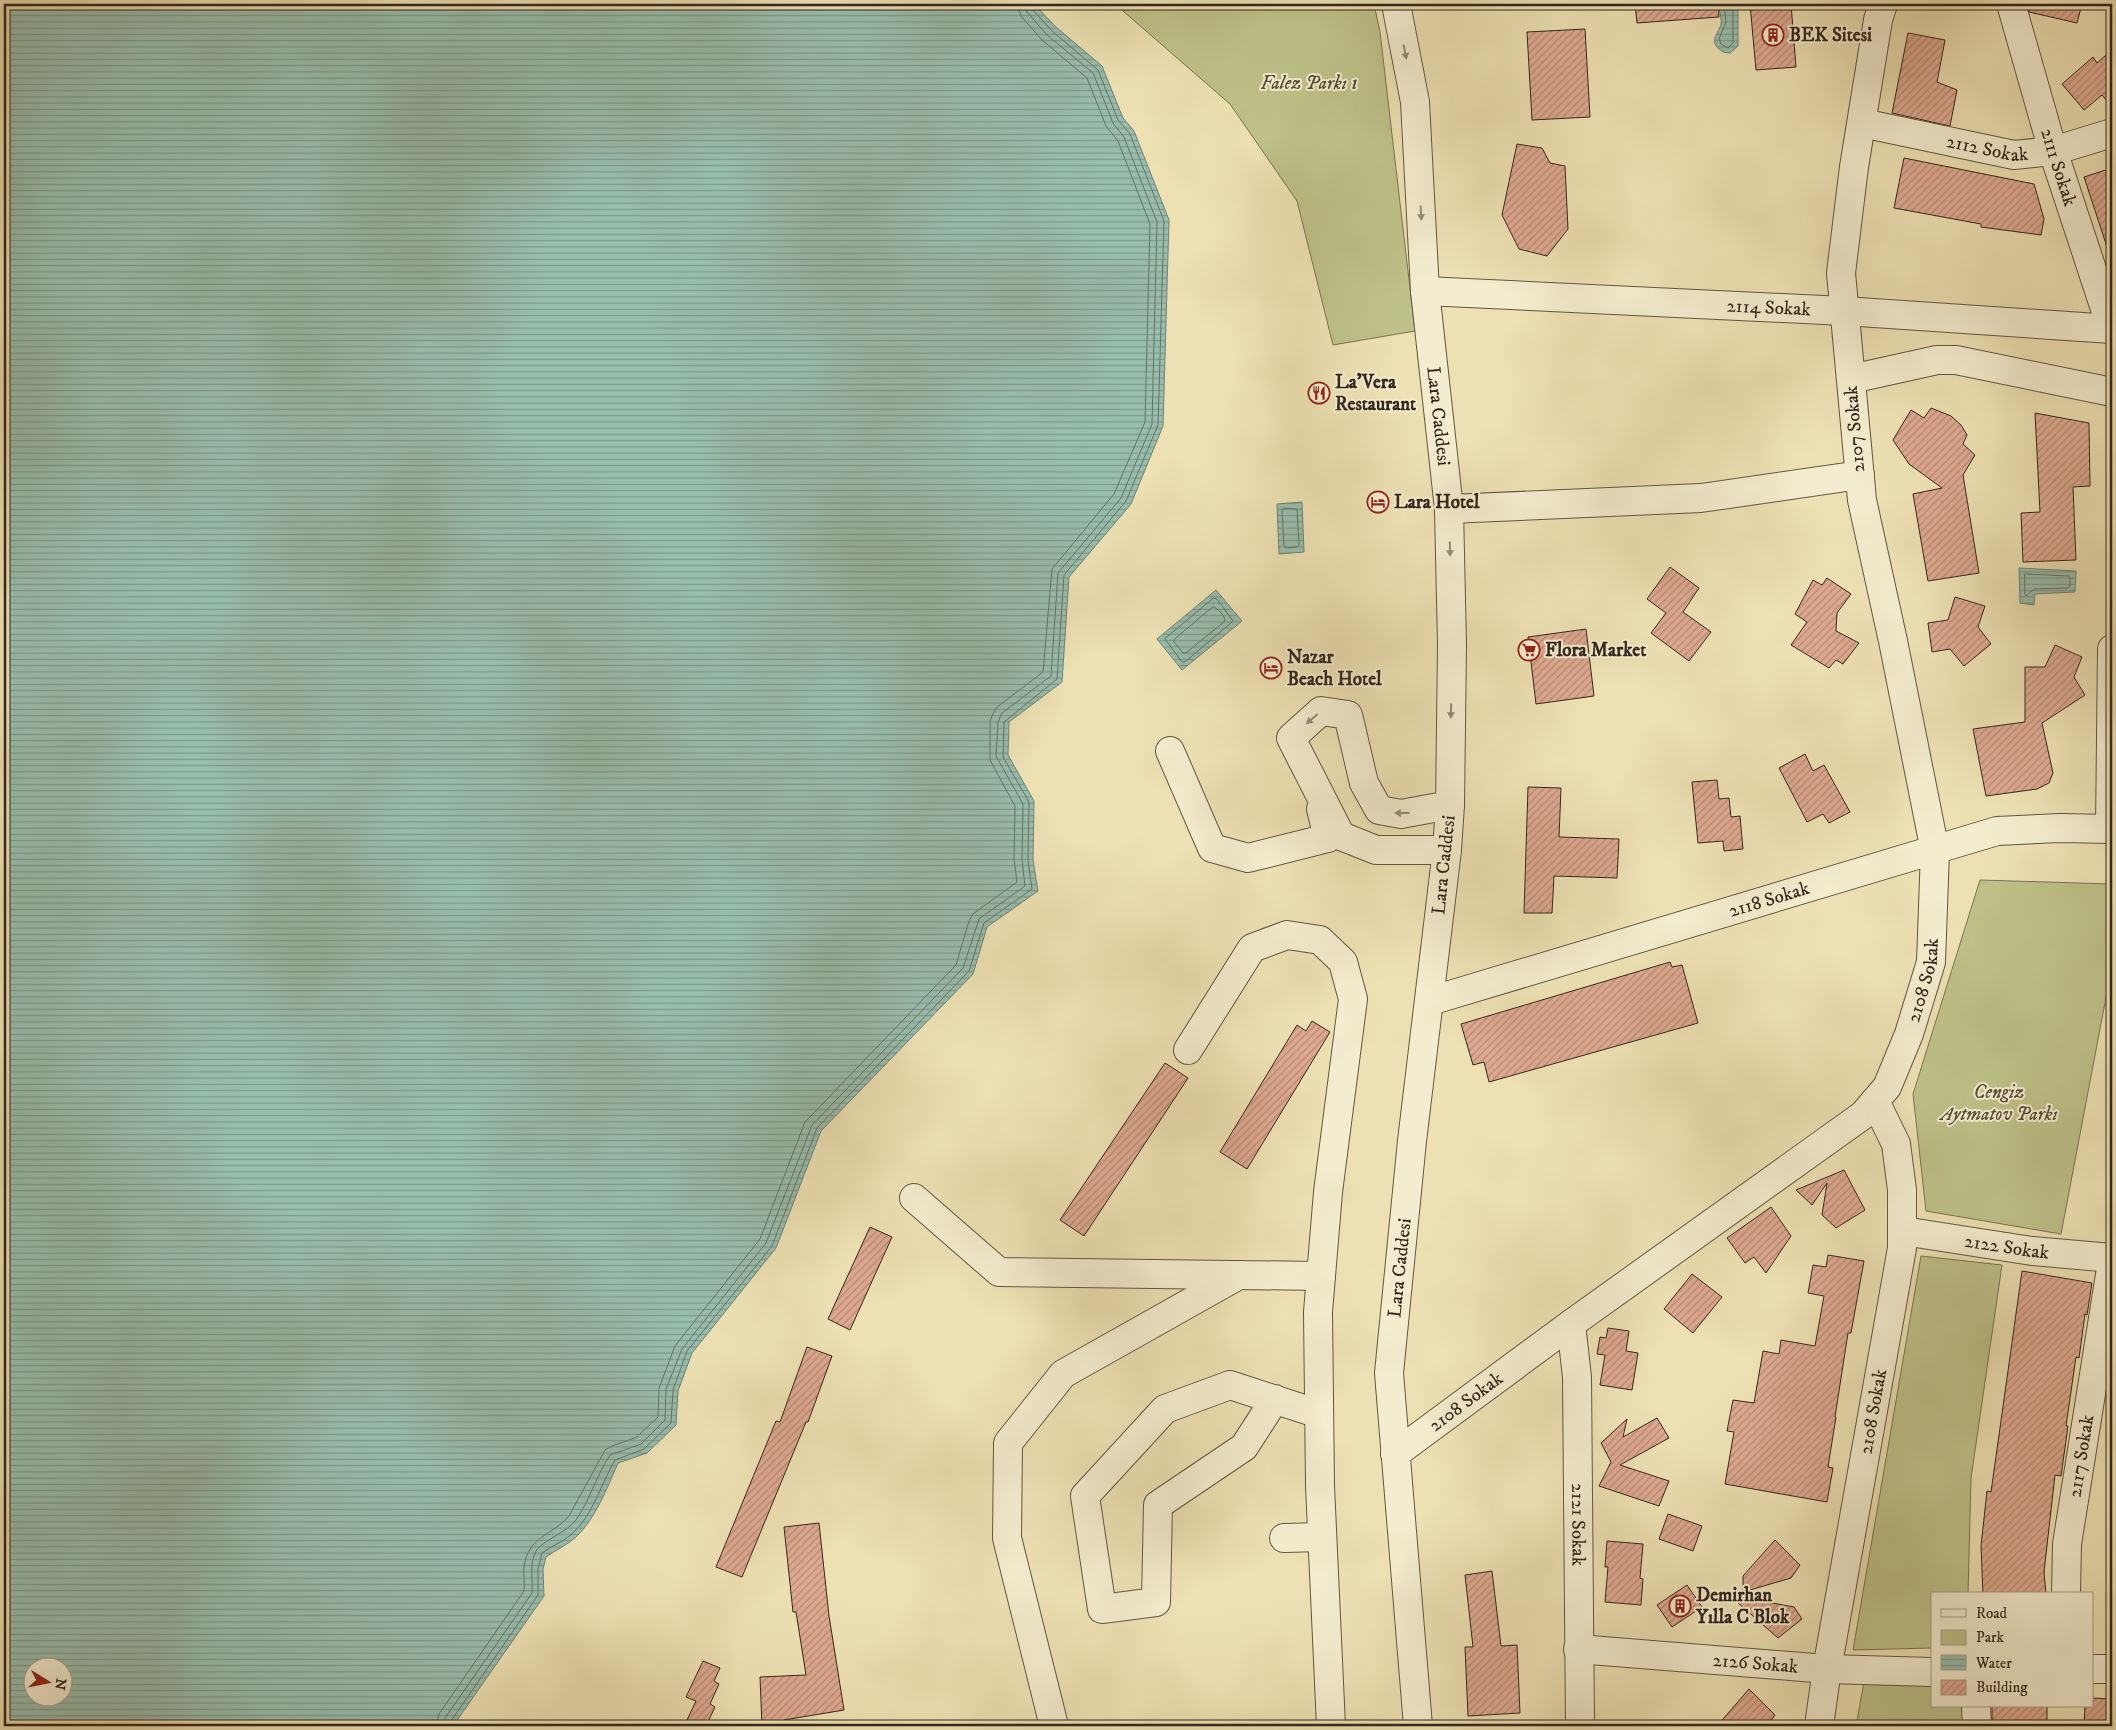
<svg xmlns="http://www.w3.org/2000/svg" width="2116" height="1730" viewBox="0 0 2116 1730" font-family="'IM FELL DW Pica',serif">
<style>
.green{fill:#bec189;stroke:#787453}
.water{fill:url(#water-rules);stroke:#708274;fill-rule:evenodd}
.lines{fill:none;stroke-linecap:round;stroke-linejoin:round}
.shore{stroke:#667266;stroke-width:1}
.building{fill:url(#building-hatch);stroke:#33271d}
.minor-casing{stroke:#625642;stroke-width:30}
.minor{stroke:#f3ecce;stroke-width:28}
.oneway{fill:#938a76}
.labels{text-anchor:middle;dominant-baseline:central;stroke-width:4;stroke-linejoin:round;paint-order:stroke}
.poi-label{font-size:19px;font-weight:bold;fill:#33271d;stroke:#f3ecce;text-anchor:start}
.park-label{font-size:19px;font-style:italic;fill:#564e38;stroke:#f3ecce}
.street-label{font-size:19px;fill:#33271d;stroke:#f3ecce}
</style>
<defs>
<pattern id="water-rules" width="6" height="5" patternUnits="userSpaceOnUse" patternTransform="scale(1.25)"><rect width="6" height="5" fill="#99beae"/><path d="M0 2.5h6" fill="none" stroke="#7d9a8d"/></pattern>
<pattern id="building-hatch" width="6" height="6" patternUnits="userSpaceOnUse" patternTransform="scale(1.25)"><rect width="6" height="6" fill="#dea990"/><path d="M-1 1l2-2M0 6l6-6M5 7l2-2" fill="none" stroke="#b58a75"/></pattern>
</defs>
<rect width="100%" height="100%" fill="#ede1b3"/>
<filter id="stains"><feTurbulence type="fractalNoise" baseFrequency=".004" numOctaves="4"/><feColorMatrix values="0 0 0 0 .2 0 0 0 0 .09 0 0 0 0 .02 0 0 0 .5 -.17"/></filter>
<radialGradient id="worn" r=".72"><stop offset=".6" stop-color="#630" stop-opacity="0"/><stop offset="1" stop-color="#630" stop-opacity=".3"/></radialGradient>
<!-- green -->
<g class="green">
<polygon points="1115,4 1374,4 1380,32 1415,331 1333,345 1297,201 1230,104"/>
<polygon points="1980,880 2112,884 2112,966 2061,1234 1926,1211 1913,1094"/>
<polygon points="1921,1256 2002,1265 1971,1478 1968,1594 1932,1594 1932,1648 1853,1650"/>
<polygon points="1864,1682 1932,1683 1932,1706 1963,1706 1965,1726 1856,1726"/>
</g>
<!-- water -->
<g class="water">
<path d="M4,4H1034L1056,27L1102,66L1123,118L1134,131L1169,220L1163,426L1131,504L1069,577L1062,682L1009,722L1008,755L1034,801L1033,860L1038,891L987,927L973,974L821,1131L776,1248L692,1353L678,1391L676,1425L647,1453L618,1463C607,1488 596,1518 576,1537C567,1545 556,1550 546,1557L543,1569L544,1596L453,1726H4ZM32,1668H62V1698H32Z"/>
<path d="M1720,4L1738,5V46L1730,53C1725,53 1723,52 1719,49C1709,40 1719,33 1721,24C1722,17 1718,11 1720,4Z"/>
<polygon points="1302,502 1304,552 1279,554 1277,504"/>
<polygon points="2019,568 2076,571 2075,592 2035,594 2034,605 2020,603"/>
<polygon points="1216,590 1242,621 1182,670 1157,639"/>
</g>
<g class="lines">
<!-- shore -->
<g class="shore">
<polyline points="1724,4 1726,22 1719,39 1721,44 1728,48 1733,43 1733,4"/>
<polygon points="1284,508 1297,509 1299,545 1297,547 1286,548 1284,546 1282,511"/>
<polygon points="2025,574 2069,576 2070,578 2070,586 2068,588 2034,589 2026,596 2025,594"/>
<polygon points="1214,598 1217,599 1233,621 1185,662 1182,662 1165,639"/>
<path d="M1213,607C1218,608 1225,616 1225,621L1186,653H1183L1174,642V640Z"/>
<path d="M436,1726L439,1714L524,1591C525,1583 523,1575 524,1567C528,1536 552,1536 569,1516L605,1450L612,1446L637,1437L658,1417L659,1388L675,1346L760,1239L805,1122L956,965L969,921L973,914L1017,882L1014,860L1015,806L990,760V721L993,714L997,707L1043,672L1052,569L1114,494L1145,422L1150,224L1118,141L1106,126L1087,78L1042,40L1021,16L1017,4"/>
<path d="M443,1726L445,1718L532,1593C533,1579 529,1564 536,1551C543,1540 566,1533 576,1520C590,1500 597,1474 610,1455L641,1444L665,1420L666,1389L682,1349L766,1243L812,1125L963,968L979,919L1025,886L1022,860L1023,804L996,756L998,722L1002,713L1051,676L1058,573L1121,498L1152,424L1157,222L1124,137L1113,123L1093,73L1047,35L1027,12L1025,4"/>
<path d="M450,1726L451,1721L538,1595V1569L542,1553C551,1546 563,1542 572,1534C593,1515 601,1484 615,1460L644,1449L671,1423L673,1390L687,1351L772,1246L817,1128L969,971L984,923L1032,889L1028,860L1029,802L1003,757L1004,722L1057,679L1064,575L1126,501L1158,425L1164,221L1130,134L1118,120L1098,70L1052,31L1032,9L1031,4"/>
</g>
</g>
<!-- building -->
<g class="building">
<polygon points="1635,4 1718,4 1719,17 1637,23"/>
<polygon points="1750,4 1791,4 1796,67 1756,70"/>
<polygon points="2027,4 2082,4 2077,23 2029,12"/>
<polygon points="1585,29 1590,117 1532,120 1527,32"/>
<polygon points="1908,33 1945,40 1937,82 1957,90 1950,126 1892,113"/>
<polygon points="2112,50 2112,107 2102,95 2084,110 2062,84 2093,57 2097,63"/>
<polygon points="1517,144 1542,148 1550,163 1565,166 1568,229 1547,256 1519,249 1502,215"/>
<polygon points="1904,158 2034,184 2044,219 2041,235 1981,227 1981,224 1894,208"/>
<polygon points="2112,168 2112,252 2109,253 2084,177"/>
<polygon points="1931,408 1951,416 1961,425 1967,435 1963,444 1975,455 1963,475 1979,573 1928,581 1913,494 1942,488 1909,464 1893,440 1911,410 1924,418"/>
<polygon points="2035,413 2089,423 2090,486 2073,487 2076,560 2023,562 2021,513 2040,512"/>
<polygon points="1670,567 1699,588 1683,612 1711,632 1689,661 1651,633 1666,613 1647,599"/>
<polygon points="1827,578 1851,594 1837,613 1836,631 1859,643 1843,664 1836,660 1829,668 1791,645 1807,622 1795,614 1813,580 1822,585"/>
<polygon points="1955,597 1985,606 1978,627 1991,644 1964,666 1950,649 1932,652 1928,623 1948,620"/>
<polygon points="1586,629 1594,696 1536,704 1528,637"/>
<polygon points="2055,645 2082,657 2074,677 2085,695 2042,723 2053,773 2049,783 2037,789 1986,796 1973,729 2025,722 2025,667 2045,667"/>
<polygon points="1805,754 1813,771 1824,765 1850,812 1829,823 1823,814 1807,822 1779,768"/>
<polygon points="1717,780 1719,799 1729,798 1731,817 1740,816 1743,849 1724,851 1723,841 1698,843 1692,782"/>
<polygon points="1528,787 1561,788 1559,837 1619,839 1617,878 1554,876 1552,913 1524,913"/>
<polygon points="1670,962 1672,967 1682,965 1698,1023 1489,1082 1484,1062 1473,1065 1461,1024"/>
<polygon points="1312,1021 1330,1032 1247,1169 1220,1152 1297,1025 1306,1031"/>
<polygon points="1165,1063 1188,1078 1084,1236 1060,1220"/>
<polygon points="1844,1170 1865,1210 1836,1228 1822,1215 1827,1183 1812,1205 1796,1190"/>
<polygon points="1771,1207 1791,1236 1766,1273 1754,1257 1745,1263 1727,1238"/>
<polygon points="870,1227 892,1237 850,1330 828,1319"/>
<polygon points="1828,1255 1864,1261 1851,1333 1848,1333 1835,1417 1836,1417 1828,1467 1833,1468 1827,1502 1725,1484 1734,1432 1727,1431 1733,1400 1754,1403 1763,1351 1779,1354 1781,1340 1815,1346 1824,1296 1808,1293 1813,1265 1826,1267"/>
<polygon points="2022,1271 2092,1283 2087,1315 2085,1314 2079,1358 2076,1357 2066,1426 2068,1426 2061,1476 2055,1475 2044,1572 2046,1594 1983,1594 1981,1546 1987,1491 1991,1492"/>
<polygon points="1692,1274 1722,1297 1693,1333 1664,1309"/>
<polygon points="1608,1328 1629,1331 1626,1351 1638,1353 1632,1390 1600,1385 1605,1355 1597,1354 1600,1337 1606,1338"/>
<polygon points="807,1347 832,1356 808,1422 806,1422 742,1577 716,1567 776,1421 780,1422"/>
<polygon points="1657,1418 1669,1438 1620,1465 1669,1481 1659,1506 1599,1486 1611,1462 1601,1443 1627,1419 1623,1437"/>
<polygon points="1668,1514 1702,1526 1693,1551 1659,1539"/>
<polygon points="819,1523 829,1616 844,1710 784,1720 784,1725 762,1726 760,1677 806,1675 796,1612 793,1612 784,1527"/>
<polygon points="1775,1540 1800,1565 1791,1578 1743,1592 1743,1576"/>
<polygon points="1607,1541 1643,1544 1640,1578 1643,1579 1641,1605 1605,1602 1608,1567 1605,1567"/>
<polygon points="1492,1571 1501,1646 1517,1645 1520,1713 1468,1716 1465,1647 1473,1647 1465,1575"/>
<polygon points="1687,1585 1702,1607 1672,1627 1657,1605"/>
<polygon points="1729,1595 1794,1607 1802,1619 1778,1638"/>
<polygon points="703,1661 720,1668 714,1681 719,1684 710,1704 715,1707 706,1726 701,1726 687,1720 696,1701 686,1697"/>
<polygon points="1749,1689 1775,1715 1767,1726 1717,1726"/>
<polygon points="2092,1698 2110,1699 2108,1726 2084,1726 2085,1706 2092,1706"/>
<rect x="1992" y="1706" width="55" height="20"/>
</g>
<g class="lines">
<!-- minor casing -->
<g class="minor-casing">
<g id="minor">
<path id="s1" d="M1396,4L1415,102L1425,291L1449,509L1452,645L1450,805L1447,850L1412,1141L1389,1373L1418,1726"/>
<path id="s2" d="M2011,4L2053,151L2112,330"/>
<path id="s3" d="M1862,123L2014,155L2053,151L2112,133"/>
<path id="s4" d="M1425,291L1844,311L2112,329"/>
<polyline points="1851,379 1937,360 1956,360 2112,392"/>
<polyline points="1449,509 1701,498 1860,475"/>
<polyline points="1170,751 1212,848 1248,858 1328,838 1321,809"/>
<polyline points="2110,829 2112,649"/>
<polyline points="1447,850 1376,850 1341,836 1291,738 1321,711 1348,715 1364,783 1379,810 1401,814 1450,805"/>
<path id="s5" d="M1430,1001L1997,831L2060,828L2112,829"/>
<polyline points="1188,1050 1252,948 1287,935 1320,940 1343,962 1353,999 1328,1192 1318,1312 1320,1486 1331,1726"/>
<polyline points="914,1198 999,1272 1321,1276"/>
<path id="s6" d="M1903,1231L2032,1251L2112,1258"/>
<path id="s7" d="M1571,1324L1577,1377L1580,1726"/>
<polyline points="1275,1399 1244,1447 1158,1505 1156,1602 1102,1609 1085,1496 1165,1409 1230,1385 1319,1414"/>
<path id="s8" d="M1395,1454L1571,1324L1863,1115L1887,1087L1909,1034L1931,962L1935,851L1893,641L1862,500L1841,273L1854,167L1878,20L1883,4"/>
<polyline points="1284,1538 1322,1537"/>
<path id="s9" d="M2066,1594L2067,1544L2112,1262"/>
<path id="s10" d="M1578,1649L1827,1669L1932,1672"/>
<polyline points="2092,1669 2112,1669"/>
<polyline points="1976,1706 1977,1726"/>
<polyline points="1054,1726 1007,1538 1008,1443 1063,1374 1239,1275"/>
<path id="s11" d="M1819,1726L1827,1669L1902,1248V1190L1896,1144L1875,1101"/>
</g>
</g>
<!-- minor -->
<use href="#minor" class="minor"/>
</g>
<!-- one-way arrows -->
<defs><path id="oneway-solid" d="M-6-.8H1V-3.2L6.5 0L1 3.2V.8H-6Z" transform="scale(1.25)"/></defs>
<g class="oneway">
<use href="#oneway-solid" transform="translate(1405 52) rotate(79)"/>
<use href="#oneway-solid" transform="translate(1421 213) rotate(87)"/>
<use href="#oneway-solid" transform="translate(1450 549) rotate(89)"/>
<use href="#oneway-solid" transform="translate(1451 711) rotate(91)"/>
<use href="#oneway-solid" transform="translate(1312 719) rotate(139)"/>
<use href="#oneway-solid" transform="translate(1402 813) rotate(-180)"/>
</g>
<!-- icons -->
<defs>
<g id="building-ring" transform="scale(1.125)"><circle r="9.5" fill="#f3ecce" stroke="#8f2418" stroke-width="1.5"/><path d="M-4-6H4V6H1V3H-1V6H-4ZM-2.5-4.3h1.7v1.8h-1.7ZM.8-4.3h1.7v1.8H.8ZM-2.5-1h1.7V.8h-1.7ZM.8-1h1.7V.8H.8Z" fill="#8f2418"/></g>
<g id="restaurant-ring" transform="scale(1.125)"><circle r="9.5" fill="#f3ecce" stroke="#8f2418" stroke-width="1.5"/><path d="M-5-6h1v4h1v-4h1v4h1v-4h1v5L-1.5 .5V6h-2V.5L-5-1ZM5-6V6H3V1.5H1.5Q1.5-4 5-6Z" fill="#8f2418"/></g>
<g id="hotel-ring" transform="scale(1.125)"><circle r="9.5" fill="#f3ecce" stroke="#8f2418" stroke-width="1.5"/><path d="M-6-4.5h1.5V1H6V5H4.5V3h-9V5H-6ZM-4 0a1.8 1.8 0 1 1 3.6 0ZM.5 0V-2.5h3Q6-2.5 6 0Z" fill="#8f2418"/></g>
<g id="supermarket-ring" transform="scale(1.125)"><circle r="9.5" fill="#f3ecce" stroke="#8f2418" stroke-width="1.5"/><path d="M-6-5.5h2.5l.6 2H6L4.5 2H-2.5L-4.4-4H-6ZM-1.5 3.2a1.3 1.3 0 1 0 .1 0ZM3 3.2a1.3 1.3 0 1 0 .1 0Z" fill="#8f2418"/></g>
</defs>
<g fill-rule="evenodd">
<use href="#building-ring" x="1773" y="35"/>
<use href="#restaurant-ring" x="1319" y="393"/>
<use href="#hotel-ring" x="1378" y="502"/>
<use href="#supermarket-ring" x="1529" y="650"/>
<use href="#hotel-ring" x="1271" y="668"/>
<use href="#building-ring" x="1680" y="1606"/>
</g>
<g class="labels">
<!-- poi labels -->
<g class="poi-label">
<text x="1789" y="35">BEK Sitesi</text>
<text x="1335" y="382">La'Vera<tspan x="1335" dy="22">Restaurant</tspan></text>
<text x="1394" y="502">Lara Hotel</text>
<text x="1545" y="650">Flora Market</text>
<text x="1287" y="657">Nazar<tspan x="1287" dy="22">Beach Hotel</tspan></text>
<text x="1696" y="1595">Demirhan<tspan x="1696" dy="22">Yılla C Blok</tspan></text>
</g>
<!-- park labels -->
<g class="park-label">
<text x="1309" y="83">Falez Parkı 1</text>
<text x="1999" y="1092">Cengiz<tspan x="1999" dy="22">Aytmatov Parkı</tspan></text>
</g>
<!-- street labels -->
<g class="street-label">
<text stroke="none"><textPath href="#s3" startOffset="128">2112 Sokak</textPath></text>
<text stroke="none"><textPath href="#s2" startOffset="170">2111 Sokak</textPath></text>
<text stroke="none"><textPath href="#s4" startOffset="344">2114 Sokak</textPath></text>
<text stroke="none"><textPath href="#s1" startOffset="415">Lara Caddesi</textPath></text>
<text transform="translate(1855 429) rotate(-95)">2107 Sokak</text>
<text transform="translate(1444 865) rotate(-84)">Lara Caddesi</text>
<text stroke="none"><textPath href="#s5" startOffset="354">2118 Sokak</textPath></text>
<text stroke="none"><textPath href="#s8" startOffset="728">2108 Sokak</textPath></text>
<text stroke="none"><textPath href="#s6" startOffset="105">2122 Sokak</textPath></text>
<text transform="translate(1400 1268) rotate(-84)">Lara Caddesi</text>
<text stroke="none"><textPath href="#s8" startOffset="88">2108 Sokak</textPath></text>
<text stroke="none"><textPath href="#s11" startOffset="319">2108 Sokak</textPath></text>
<text stroke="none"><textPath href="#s9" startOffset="139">2117 Sokak</textPath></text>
<text stroke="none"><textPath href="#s7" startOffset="201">2121 Sokak</textPath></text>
<text stroke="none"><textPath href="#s10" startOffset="178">2126 Sokak</textPath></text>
</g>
</g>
<!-- margin -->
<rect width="2116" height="1730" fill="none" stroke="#ede1b3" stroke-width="20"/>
<rect x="5" y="5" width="2106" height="1720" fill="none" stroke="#33271d" stroke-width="2.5"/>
<rect x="10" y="10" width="2096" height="1710" fill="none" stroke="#33271d"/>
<!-- legend -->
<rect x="1931" y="1592" width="162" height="115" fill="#f3ecce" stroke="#a69d87"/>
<rect x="1941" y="1609" width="25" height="8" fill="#f3ecce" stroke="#a69d87"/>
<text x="1976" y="1618" font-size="15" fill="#33271d">Road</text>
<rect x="1941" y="1630" width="25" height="15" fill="#bec189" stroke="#a69d87"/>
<text x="1976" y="1642" font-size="15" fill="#33271d">Park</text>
<rect x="1941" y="1655" width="25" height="15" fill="url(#water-rules)" stroke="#a69d87"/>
<text x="1976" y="1668" font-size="15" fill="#33271d">Water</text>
<rect x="1941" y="1680" width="25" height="15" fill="url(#building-hatch)" stroke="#a69d87"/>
<text x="1976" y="1692" font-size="15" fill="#33271d">Building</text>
<!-- north arrow -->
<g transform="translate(48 1682) rotate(100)"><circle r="24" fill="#f3ecce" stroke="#a69d87"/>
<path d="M0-4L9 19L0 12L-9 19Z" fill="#8f2418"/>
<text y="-8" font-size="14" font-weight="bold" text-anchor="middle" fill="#33271d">N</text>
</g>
<rect width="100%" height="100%" filter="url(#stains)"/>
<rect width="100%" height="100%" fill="url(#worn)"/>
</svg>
